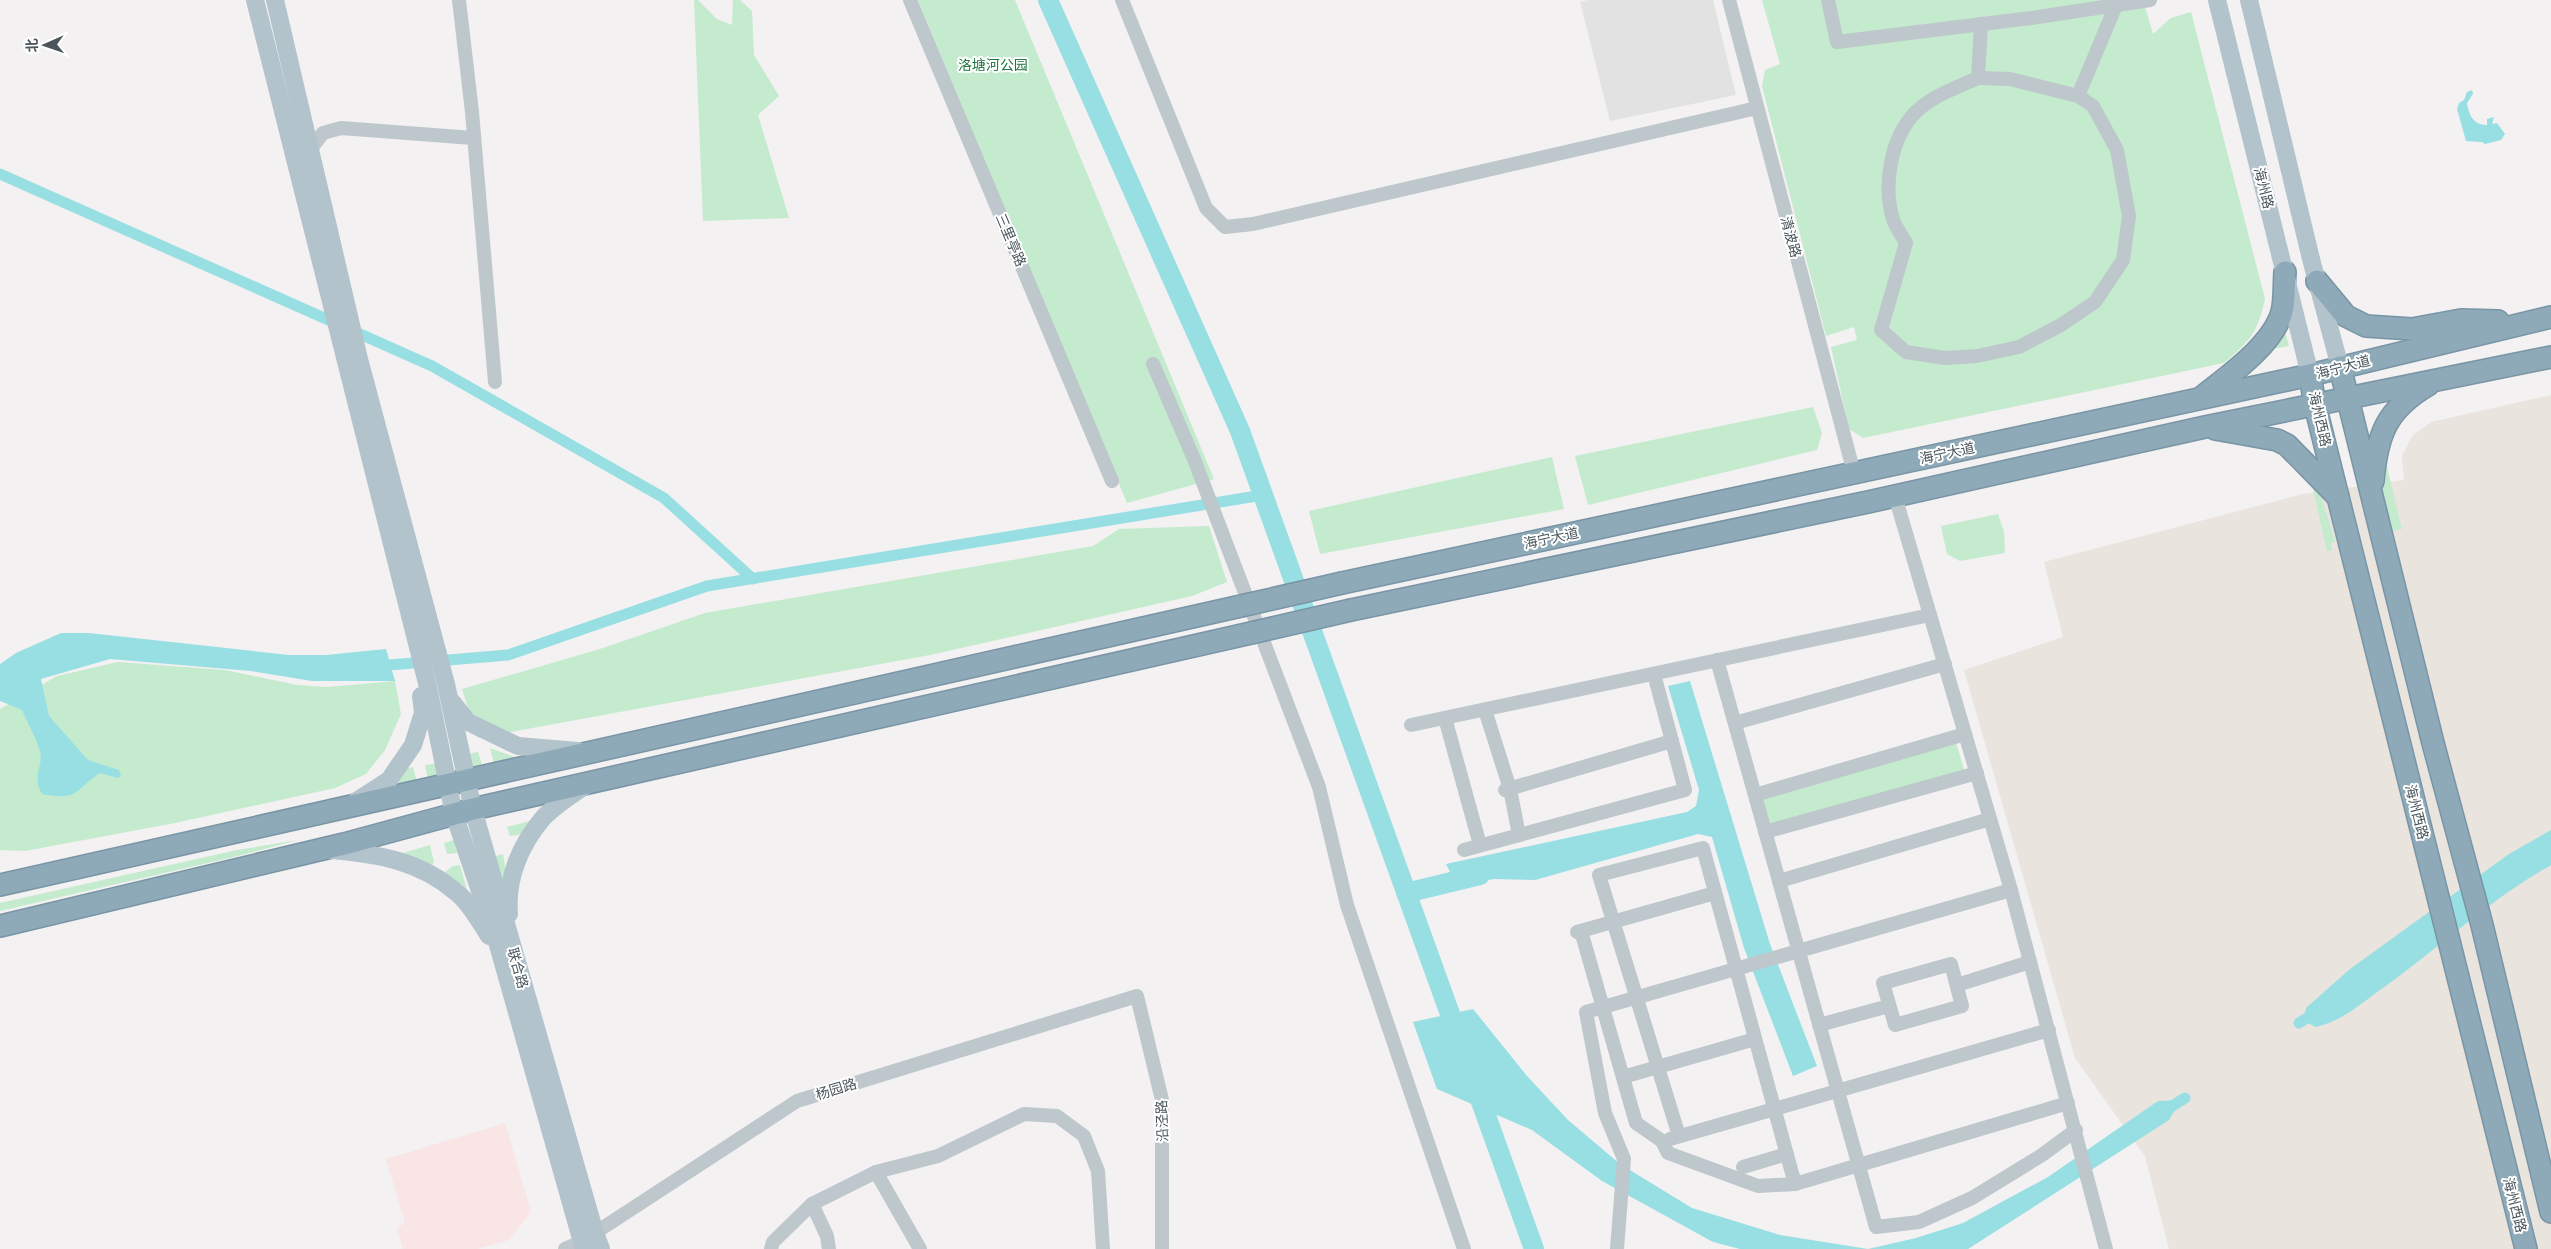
<svg xmlns="http://www.w3.org/2000/svg" width="2551" height="1249" viewBox="0 0 2551 1249" font-family="Raleway,'Noto Sans SC',sans-serif">
<style>
.commercial{fill:#e9e4de}
.education{fill:#e3e2e2}
.medical{fill:#f9e5e6}
.green{fill:#c4ebcd}
.water{fill:#97dfe3}
.lines{fill:none;stroke-linecap:round;stroke-linejoin:round}
.canal{stroke:#97dfe3;stroke-width:11}
.river{stroke:#97dfe3;stroke-width:20}
.highway-casing{stroke:#7995a5;stroke-width:24}
.minor{stroke:#bec7cb;stroke-width:14}
.major{stroke:#b3c3cc;stroke-width:18}
.highway{stroke:#8eaab9;stroke-width:21}
.highway-bridge-casing{stroke:#7995a5;stroke-width:24;stroke-linecap:butt}
.highway-bridge{stroke:#8eaab9;stroke-width:21}
.labels{text-anchor:middle;dominant-baseline:central;stroke-width:4;stroke-linejoin:round;paint-order:stroke}
.park-label{font-size:14px;fill:#22763f;stroke:#fff}
.street-label{font-size:14px;fill:#4a565c;stroke:#fff}
</style>
<rect width="100%" height="100%" fill="#f3f1f1"/>
<!-- commercial -->
<polygon class="commercial" points="2551,395 2551,1249 2169,1249 2145,1156 2075,1058 1964,670 2063,637 2044,562 2303,494 2404,480 2402,456 2412,436 2431,422"/>
<!-- education -->
<polygon class="education" points="1588,0 1713,0 1736,95 1610,121 1580,2"/>
<!-- medical -->
<polygon class="medical" points="505,1123 531,1212 509,1240 477,1249 403,1249 397,1229 405,1222 386,1159"/>
<!-- green -->
<g class="green">
<polygon points="694,0 698,0 717,19 732,25 733,0 740,0 752,11 754,55 779,96 758,115 789,218 703,221"/>
<polygon points="918,0 1015,0 1214,479 1127,503"/>
<path d="M1762,0H2143L2153,34L2171,18L2191,12L2265,299C2258,332 2250,341 2224,363L1863,438L1849,429L1831,347L1857,340L1854,327L1826,336L1762,86L1765,70L1780,64Z"/>
<polygon points="2284,328 2289,346 2272,349"/>
<polygon points="1813,407 1822,433 1817,450 1588,505 1575,456"/>
<polygon points="1552,457 1564,509 1320,554 1309,511"/>
<polygon points="2386,463 2402,529 2392,531 2377,472 2381,464"/>
<polygon points="2316,480 2335,541 2331,543 2332,551 2327,551 2311,481"/>
<polygon points="1998,514 2004,532 2005,553 1960,561 1947,554 1941,526"/>
<polygon points="1209,526 1227,582 1192,596 930,655 478,738 462,689 600,649 705,613 1093,546 1119,529"/>
<polygon points="118,662 225,670 297,685 328,687 395,681 401,714 385,750 366,774 335,788 175,823 25,851 0,850 0,709 57,676"/>
<polygon points="1956,743 1965,772 1768,828 1761,798"/>
<polygon points="490,748 518,758 494,763"/>
<polygon points="478,752 483,768 470,770 467,754"/>
<polygon points="436,763 439,776 428,780 425,765"/>
<polygon points="413,767 417,782 389,791 405,769"/>
<polygon points="534,820 524,834 510,836 507,827"/>
<polygon points="298,840 238,856 0,911 0,903 237,850"/>
<polygon points="454,840 457,853 447,854 444,843"/>
<polygon points="430,845 434,862 432,865 403,853"/>
<polygon points="503,854 506,873 501,893 492,857"/>
<polygon points="460,865 468,894 445,872 453,866"/>
</g>
<!-- water -->
<g class="water">
<path d="M2472,90L2473,94L2467,103C2469,116 2474,125 2487,125V119L2494,117L2492,124L2497,123L2505,134L2501,140L2485,144L2482,142L2466,141L2457,109L2459,103L2464,100L2467,92Z"/>
<path d="M61,633H89L289,655H326L386,649L395,681H312L251,671L110,659L41,679L49,716L88,760L119,770L121,776L118,778L100,773C73,791 80,801 42,794C31,776 44,766 40,751C36,738 28,724 22,710L0,701V664L16,653Z"/>
<polygon points="1690,681 1770,944 1817,1066 1793,1076 1744,948 1712,837 1698,834 1535,880 1494,879 1457,886 1446,864 1687,812 1696,806 1699,790 1668,686"/>
<path d="M2551,830V865C2492,898 2442,945 2387,985C2364,1001 2343,1021 2316,1027L2304,1021L2306,1008L2350,969L2509,854Z"/>
<polygon points="1473,1009 1527,1076 1568,1120 1620,1164 1692,1208 1780,1235 1868,1249 1916,1238 1963,1223 2048,1177 2158,1101 2181,1100 2169,1120 1968,1249 1740,1249 1713,1242 1602,1181 1532,1130 1437,1089 1413,1022"/>
</g>
<g class="lines">
<!-- canal -->
<g class="canal">
<polyline points="0,174 432,366 664,498 753,579"/>
<polyline points="377,666 508,655 707,586 1263,495"/>
<polyline points="2299,1023 2316,1012"/>
<polyline points="2169,1108 2185,1098"/>
</g>
<!-- river -->
<g class="river">
<polyline points="1048,0 1240,431 1459,1039"/>
<polyline points="1406,893 1480,875"/>
<polyline points="1475,1085 1534,1249"/>
</g>
<!-- highway casing -->
<g class="highway-casing">
<g id="highway">
<polyline points="2317,281 2346,316 2366,326 2412,329 2461,320 2498,321"/>
<polyline points="2340,367 2433,743 2482,925 2551,1212"/>
<polyline points="2310,375 2315,405 2526,1249"/>
<path d="M2202,397C2228,376 2273,345 2282,312C2285,300 2284,285 2285,272"/>
<polyline points="2215,429 2277,440 2287,445 2338,497"/>
<path d="M2373,481C2377,434 2387,409 2428,385"/>
<polyline points="1342,583 2310,375 2551,317"/>
<polyline points="1351,610 1868,502 2205,427 2551,357"/>
<polyline points="0,885 1241,606"/>
<polyline points="0,926 344,844 473,809 1251,633"/>
</g>
</g>
<!-- minor -->
<g class="minor">
<polyline points="459,0 472,112 495,382"/>
<polyline points="910,0 1112,481"/>
<polyline points="1122,0 1206,208 1225,227 1253,224 1757,108"/>
<polyline points="1729,0 1854,473"/>
<polyline points="1828,0 1837,42 2031,18 2150,0"/>
<path d="M1981,24L1978,78C1955,88 1929,97 1912,116C1890,142 1883,187 1893,219C1895,227 1902,235 1906,243L1881,330L1906,352L1945,358L1977,356L2019,347L2061,325L2095,302L2123,260L2129,216L2117,150L2093,106L2078,96L2116,5"/>
<polyline points="1978,78 2010,79 2078,96"/>
<polyline points="305,154 310,150 323,133 341,128 473,138"/>
<polyline points="1153,364 1194,459 1319,787 1347,905 1464,1249"/>
<polyline points="1895,496 2011,890 2106,1249"/>
<polyline points="1717,660 1876,1227 1919,1222 1972,1198 2042,1155 2076,1130"/>
<polyline points="1485,710 1510,789 1519,835"/>
<polyline points="1445,718 1480,845"/>
<polyline points="1735,723 1945,664"/>
<polyline points="1411,725 1930,615"/>
<polyline points="1505,790 1672,741"/>
<polyline points="1755,795 1965,734"/>
<polyline points="1765,832 1977,773"/>
<polyline points="1464,850 1685,790 1654,674"/>
<polyline points="1779,881 1990,819"/>
<polyline points="1581,931 1636,1123 1662,1141 1668,1153 1758,1186 1795,1184 2068,1103"/>
<polyline points="1577,932 1715,893"/>
<polygon points="1951,964 1962,1006 1895,1025 1883,983"/>
<polyline points="1957,985 2030,962"/>
<polyline points="1819,1025 1889,1006"/>
<polyline points="1623,1077 1755,1039"/>
<polyline points="1679,1136 1599,875 1703,848 1795,1184"/>
<polyline points="1670,1139 2049,1030"/>
<polyline points="1743,1167 1787,1154"/>
<polyline points="876,1172 920,1249"/>
<polyline points="565,1249 581,1242 797,1101 1137,996 1162,1100 1162,1249"/>
<polyline points="771,1249 773,1242 812,1204"/>
<polyline points="829,1249 827,1236 812,1204 876,1172 938,1156 1024,1114 1057,1116 1084,1136 1098,1171 1103,1249"/>
<polyline points="1617,1249 1624,1159 1605,1113 1586,1012 2011,890"/>
</g>
<!-- major -->
<g class="major">
<polyline points="255,0 428,687 454,814 496,938 584,1249"/>
<polyline points="275,0 359,359 446,684 473,809 595,1233 601,1249"/>
<polyline points="2217,0 2310,375"/>
<polyline points="2249,0 2311,259 2340,367"/>
<polyline points="453,703 468,722 518,746 578,751"/>
<polyline points="355,802 389,780 413,745 423,713 421,696"/>
<path d="M332,850C378,854 421,861 457,893C470,903 480,922 489,936"/>
<path d="M509,914C506,879 520,845 543,818C555,805 572,795 586,785"/>
</g>
<!-- highway -->
<use href="#highway" class="highway"/>
<!-- highway-bridge casing -->
<g class="highway-bridge-casing">
<g id="highway-bridge">
<polyline points="1241,606 1342,583"/>
<polyline points="1251,633 1351,610"/>
</g>
</g>
<!-- highway-bridge -->
<use href="#highway-bridge" class="highway-bridge"/>
</g>
<g class="labels">
<!-- park labels -->
<g class="park-label">
<text x="993" y="65">洛塘河公园</text>
</g>
<!-- street labels -->
<g class="street-label">
<text transform="translate(2264 188) rotate(76)">海州路</text>
<text transform="translate(1791 237) rotate(75)">清波路</text>
<text transform="translate(1011 240) rotate(67)">三里亭路</text>
<text transform="translate(2343 367) rotate(-15)">海宁大道</text>
<text transform="translate(2320 419) rotate(77)">海州西路</text>
<text transform="translate(1947 453) rotate(-12)">海宁大道</text>
<text transform="translate(1551 538) rotate(-12)">海宁大道</text>
<text transform="translate(2417 812) rotate(76)">海州西路</text>
<text transform="translate(518 968) rotate(74)">联合路</text>
<text transform="translate(836 1089) rotate(-17)">杨园路</text>
<text transform="translate(1162 1121) rotate(-92)">沿泾路</text>
<text transform="translate(2515 1205) rotate(76)">海州西路</text>
</g>
</g>
<!-- north arrow -->
<g transform="translate(45 45) rotate(268)" stroke="#ffffff" stroke-width="4" paint-order="stroke">
<path d="M0-4L9 19L0 12L-9 19Z" fill="#4a565c"/>
<text y="-8" font-size="14" font-weight="bold" text-anchor="middle" fill="#4a565c">北</text>
</g>
</svg>
